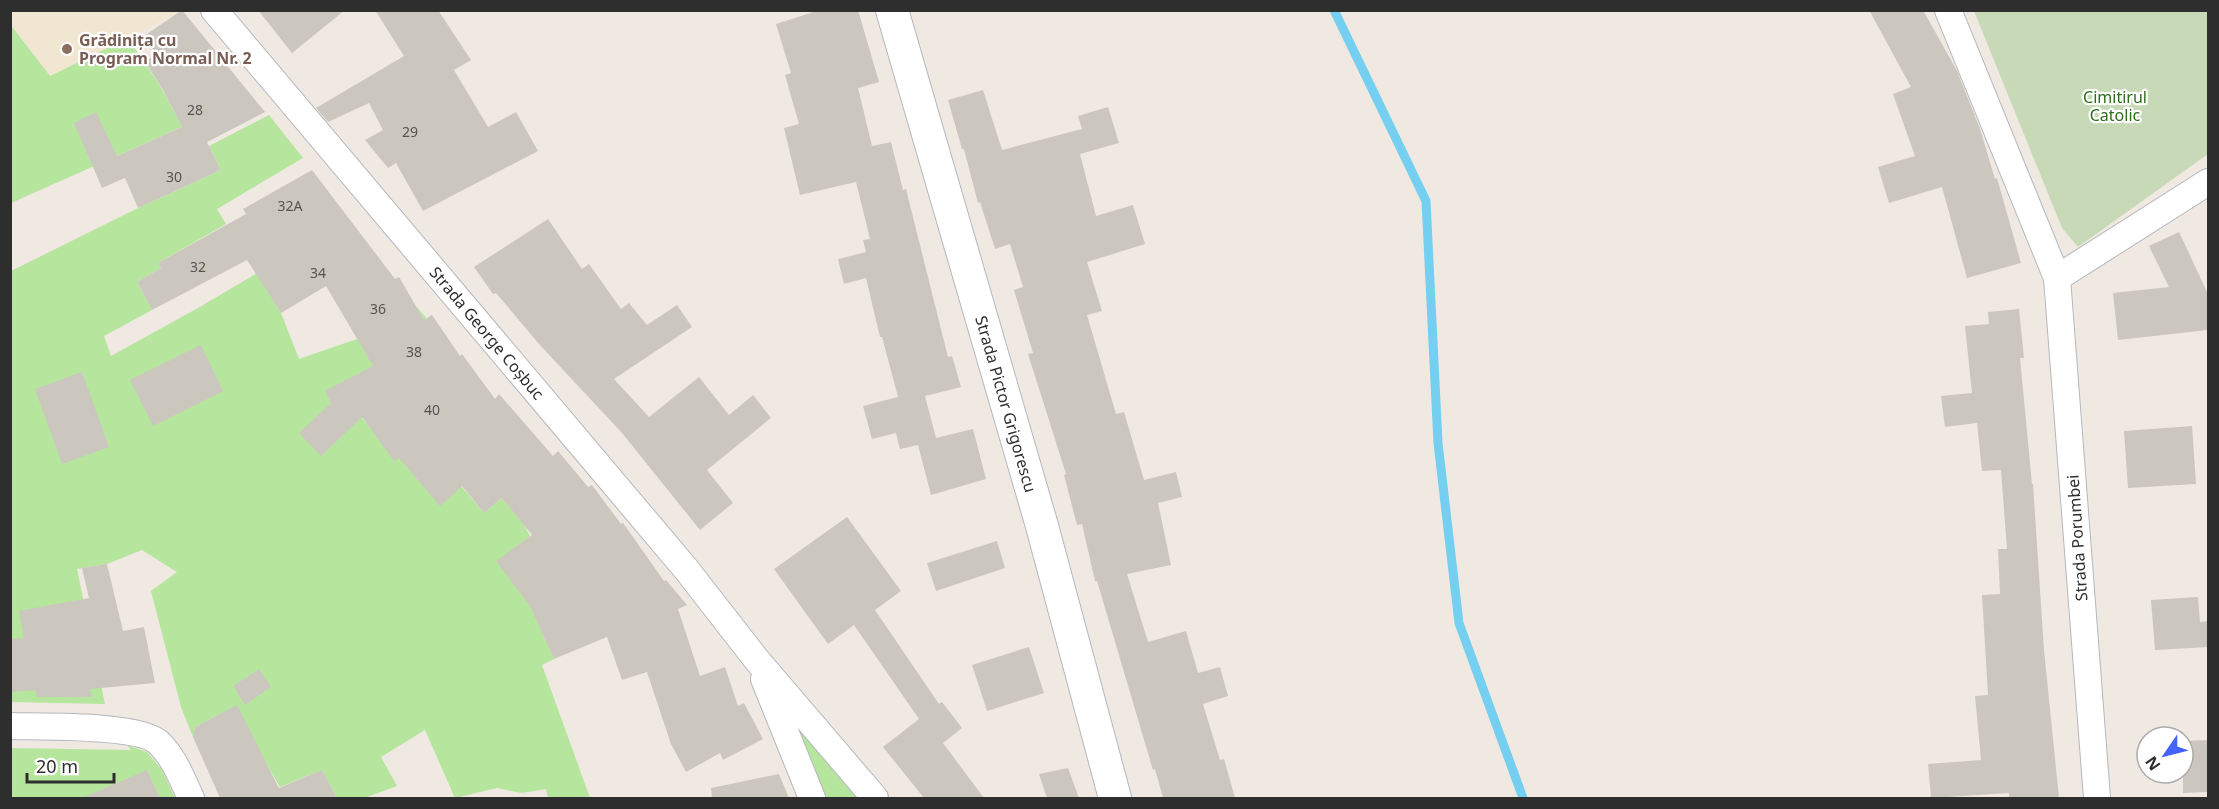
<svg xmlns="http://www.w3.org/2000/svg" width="2219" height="809" viewBox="0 0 2219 809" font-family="'Noto Sans',sans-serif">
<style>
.education{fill:#f0e6d1}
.green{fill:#b6e59e}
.cemetery{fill:#c8d9b8}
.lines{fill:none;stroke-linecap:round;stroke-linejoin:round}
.stream{stroke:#75cff0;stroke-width:9}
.building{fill:#cbc7bf}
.minor-casing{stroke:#b4b7c1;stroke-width:28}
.tertiary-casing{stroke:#b4b7c1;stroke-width:34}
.minor{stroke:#fff;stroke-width:26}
.tertiary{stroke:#fff;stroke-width:32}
.education-dot{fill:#8d6e63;stroke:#fff;stroke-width:2}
.labels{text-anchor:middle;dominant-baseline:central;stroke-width:4.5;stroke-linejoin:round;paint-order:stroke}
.number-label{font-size:14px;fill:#555452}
.education-label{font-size:16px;font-weight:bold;fill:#785e54;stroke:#fff;text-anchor:start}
.park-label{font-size:16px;fill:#2c6e1b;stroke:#fff}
.street-label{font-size:16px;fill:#2e2e2e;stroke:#fff}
</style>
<rect width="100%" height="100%" fill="#efe9e1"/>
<!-- education -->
<polygon class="education" points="176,10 178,13 50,76 11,24 11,11"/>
<!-- green -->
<g class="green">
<polygon points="10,24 50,76 128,38 161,87 182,127 11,203"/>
<polygon points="269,115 303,158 217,209 226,224 158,263 161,268 137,282 152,310 104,336 111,356 198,308 303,246 264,286 281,313 299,359 357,339 415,305 427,319 399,385 362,418 371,429 447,422 461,486 484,513 502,498 523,523 530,536 531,607 554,659 542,665 590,798 548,798 546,789 522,793 497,788 455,798 425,730 381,757 397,786 364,798 337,798 322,770 280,787 261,754 214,717 195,727 193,737 181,707 151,591 177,572 142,550 107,564 77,569 105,704 11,702 11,271 138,208 221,170 209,146"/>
<polygon points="756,659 875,798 812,798"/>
<polygon points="127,745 147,752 162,770 175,798 160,798 147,770 123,792 108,798 11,798 10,748 131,750"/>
</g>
<!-- cemetery -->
<polygon class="cemetery" points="1974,11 2208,11 2208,154 2078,247 2062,228"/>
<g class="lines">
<!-- stream -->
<polyline class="stream" points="1334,10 1426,201 1438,443 1459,623 1523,798"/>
</g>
<!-- building -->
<g class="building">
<polygon points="182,10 265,112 207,142 221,170 138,208 125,178 102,188 74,123 96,112 117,156 182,127 162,88 145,62 156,54 144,36"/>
<polygon points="258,10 345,10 292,53"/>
<polygon points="375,10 438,10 471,60 454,70 488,127 516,112 538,151 423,211 396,163 388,168 365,140 383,130 369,103 328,122 316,108 404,56"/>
<polygon points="820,10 858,10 879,82 858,88 872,146 891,142 903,190 906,189 948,357 952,356 961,387 925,396 936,438 973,429 986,479 931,495 918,445 900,449 896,433 872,439 863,406 898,397 882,337 880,337 866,278 844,284 838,259 866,252 863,240 870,239 856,182 800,195 784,128 799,124 785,75 791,73 776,24"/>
<polygon points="1869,10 1923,10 1957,71 1980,129 1995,179 1997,178 2021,263 1967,278 1942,187 1889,203 1878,167 1915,156 1893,94 1911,87"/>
<polygon points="983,90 1002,150 1082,129 1078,116 1108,107 1119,143 1080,154 1096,216 1133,205 1145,244 1087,262 1102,311 1087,315 1116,414 1124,412 1144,480 1176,472 1182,497 1158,503 1171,565 1127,574 1148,642 1186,631 1198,673 1220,667 1228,696 1203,704 1220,760 1224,759 1235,798 1163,798 1155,769 1153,770 1097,581 1095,581 1082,524 1077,525 1064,475 1066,474 1028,354 1033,353 1014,290 1023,287 1010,244 995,249 980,202 978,203 964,149 962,149 948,100"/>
<polygon points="312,170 395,279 399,277 424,320 432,315 460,356 462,354 495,399 499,394 553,456 558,451 588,487 592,485 621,524 623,523 664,581 666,580 687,605 678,609 700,676 725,667 738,706 744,703 763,739 723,760 720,753 686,772 671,744 647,672 622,680 607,637 554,659 530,606 496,561 532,535 502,498 484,513 462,486 440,506 399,458 394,461 362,417 321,456 299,433 331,403 325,391 373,366 326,286 281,313 247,260 152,310 137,282 161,268 158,263 246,214 243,209"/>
<polygon points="548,219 582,269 589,264 621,309 629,303 647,325 677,305 692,327 614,379 649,417 699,377 729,415 753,395 771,418 707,470 733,503 700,530 622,433 539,344 496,293 493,294 474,267"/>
<polygon points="2179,232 2208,294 2208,330 2118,340 2113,293 2169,287 2149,246"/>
<polygon points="2019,309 2024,358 2020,358 2032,484 2033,484 2044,650 2059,798 2009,798 2009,793 1931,798 1928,764 1981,760 1975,696 1988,695 1982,595 2000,594 1998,549 2007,549 2001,470 1982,471 1977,423 1945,427 1941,396 1972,393 1965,326 1989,324 1988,312"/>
<polygon points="201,345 223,391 153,426 130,380"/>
<polygon points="82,372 109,447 62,464 35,389"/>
<polygon points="2192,426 2196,484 2128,488 2124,431"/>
<polygon points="847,517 901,591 875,610 939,704 942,702 962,728 943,743 984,798 924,798 883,747 919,719 854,625 828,644 774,569"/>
<polygon points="997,541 1005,568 936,591 927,563"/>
<polygon points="107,564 123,631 144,627 155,683 90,689 92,697 37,697 35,690 10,692 10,639 24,638 19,611 89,598 82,568"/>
<polygon points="2198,597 2200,622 2208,621 2208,647 2155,650 2151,600"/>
<polygon points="1029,647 1044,693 987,711 972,665"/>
<polygon points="259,669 271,687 245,705 233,686"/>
<polygon points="237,705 279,788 322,770 337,798 220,798 193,737 195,727"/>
<polygon points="2208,740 2208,792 2183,793 2183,741"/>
<polygon points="1068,768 1079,798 1047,798 1039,774"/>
<polygon points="147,770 160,798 82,798"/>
<polygon points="779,774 789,798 712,798 711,788"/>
</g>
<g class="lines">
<!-- minor casing -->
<g class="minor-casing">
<g id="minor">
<polyline points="214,10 686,569 756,659 875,798"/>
<polyline points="1948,10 2057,278 2097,798"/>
<polyline points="2057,278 2208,182"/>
<polyline points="764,679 812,798"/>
<path d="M10,726C40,727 140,724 159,743C175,759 182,779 191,798"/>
</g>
</g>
<!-- tertiary casing -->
<g class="tertiary-casing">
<polyline id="tertiary" points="892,10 1042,526 1115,798"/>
</g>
<!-- minor -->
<use href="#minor" class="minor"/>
<!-- tertiary -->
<use href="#tertiary" class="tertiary"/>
</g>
<!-- markers -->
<circle class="education-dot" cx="67" cy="49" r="6"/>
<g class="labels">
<!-- number labels -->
<g class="number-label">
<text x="195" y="109">28</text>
<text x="410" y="131">29</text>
<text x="174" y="176">30</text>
<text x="290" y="205">32A</text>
<text x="198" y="266">32</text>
<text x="318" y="272">34</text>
<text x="378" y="308">36</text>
<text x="414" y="351">38</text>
<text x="432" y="409">40</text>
</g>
<!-- education labels -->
<g class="education-label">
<text x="79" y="40">Grădinița cu<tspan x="79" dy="18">Program Normal Nr. 2</tspan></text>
</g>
<!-- park labels -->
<g class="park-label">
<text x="2115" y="97">Cimitirul<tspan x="2115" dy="18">Catolic</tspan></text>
</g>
<!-- street labels -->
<g class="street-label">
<text transform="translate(487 333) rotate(50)">Strada George Coșbuc</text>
<text transform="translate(1006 404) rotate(74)">Strada Pictor Grigorescu</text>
<text transform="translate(2077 538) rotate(-94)">Strada Porumbei</text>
</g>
</g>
<!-- border -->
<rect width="2219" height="809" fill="none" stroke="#2e2e2e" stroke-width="24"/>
<!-- north arrow -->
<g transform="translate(2165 755) rotate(235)"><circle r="28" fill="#ffffff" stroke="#ababab" stroke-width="1.5"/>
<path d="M0-4.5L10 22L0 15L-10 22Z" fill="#4264fb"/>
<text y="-9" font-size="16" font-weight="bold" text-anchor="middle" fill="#2e2e2e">N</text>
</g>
<!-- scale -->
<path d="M27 773v9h87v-9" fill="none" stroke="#2e2e2e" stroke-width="3"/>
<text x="36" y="773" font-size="18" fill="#2e2e2e" stroke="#ffffff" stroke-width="4.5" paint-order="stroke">20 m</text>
</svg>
